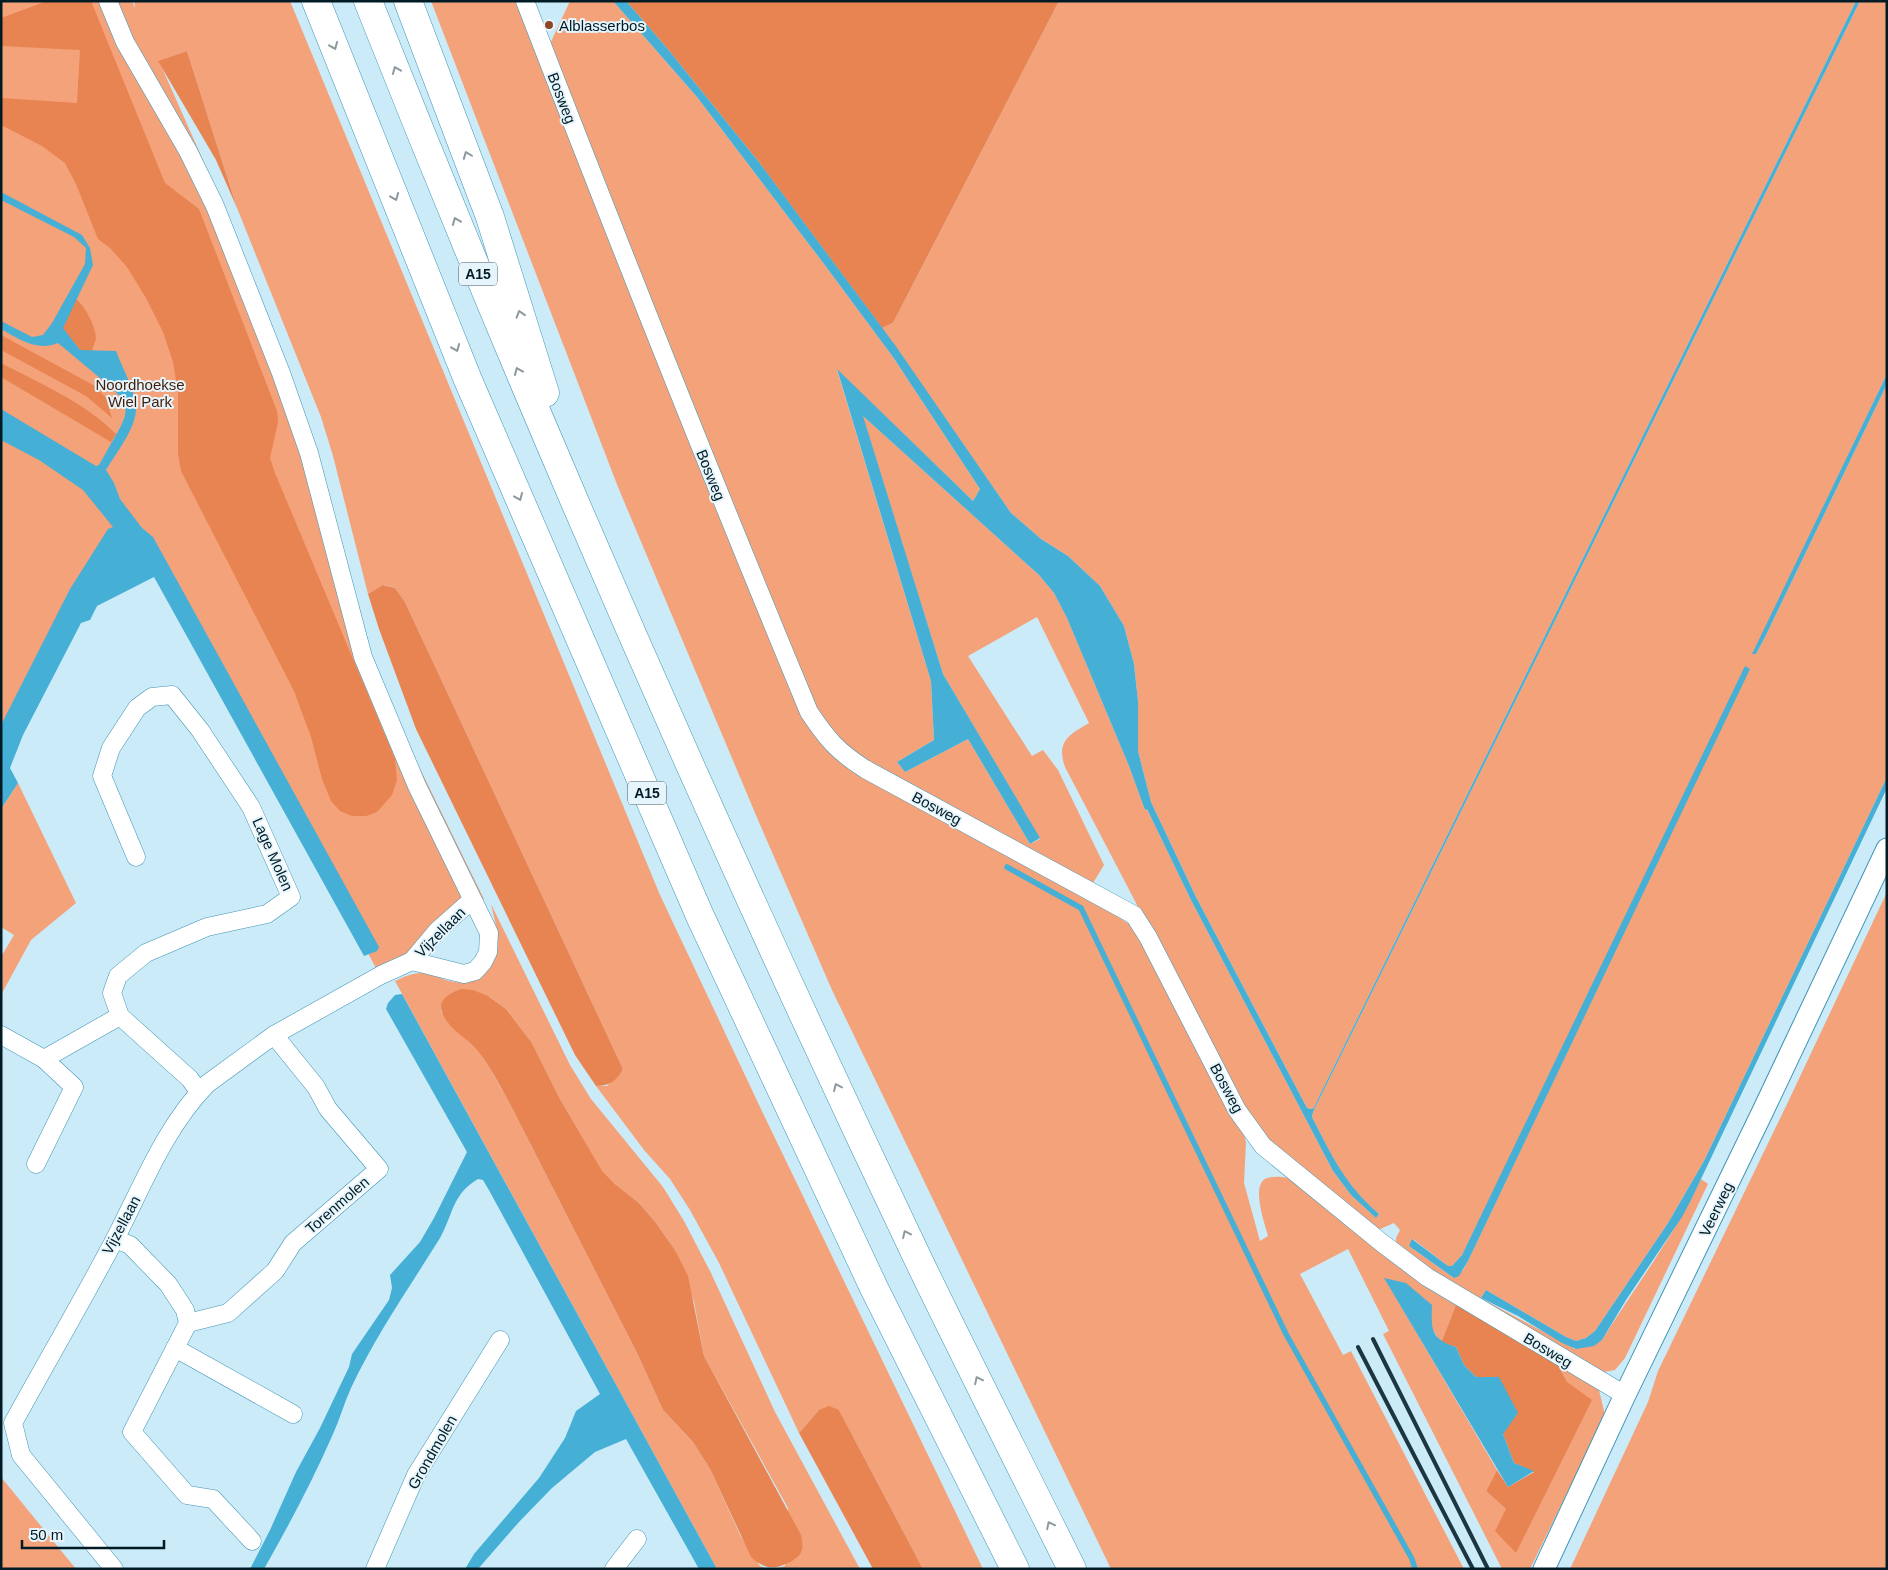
<svg xmlns="http://www.w3.org/2000/svg" width="1888" height="1570" viewBox="0 0 1888 1570" font-family="Helvetica,sans-serif">
<style>
.green{fill:#f4a27a;fill-rule:evenodd}
.forest{fill:#e88451}
.water{fill:#45afd6}
.lines{fill:none;stroke-linecap:round;stroke-linejoin:round}
.stream{stroke:#45afd6;stroke-width:5.5}
.minor-casing{stroke:#3f94b4;stroke-width:19}
.tertiary-casing{stroke:#3f94b4;stroke-width:23}
.motorway-casing{stroke:#3f94b4;stroke-width:29}
.minor{stroke:#fff;stroke-width:18}
.tertiary{stroke:#fff;stroke-width:21}
.motorway{stroke:#fff;stroke-width:28}
.rail{stroke:#1c3641;stroke-width:4}
.oneway{stroke:#8d989d}
.poi-dot{fill:#8e4722;stroke:#e6f5fc;stroke-width:2}
.labels{text-anchor:middle;dominant-baseline:central;stroke-width:4;stroke-linejoin:round;paint-order:stroke}
.shield{fill:#e6f5fc;stroke:#465c66;stroke-width:1}
.shield-label{font-size:14px;font-weight:bold;fill:#011b25}
.poi-label{font-size:15px;fill:#011b25;stroke:#e6f5fc;text-anchor:start}
.street-label{font-size:15px;fill:#011b25;stroke:#e6f5fc}
.park-label{font-size:15px;fill:#441d08;stroke:#e6f5fc}
</style>
<rect width="100%" height="100%" fill="#ccebf9"/>
<!-- green -->
<g class="green">
<polygon points="1,1 132,1 135,8 134,1 290,1 660,895 760,1107 983,1569 923,1569 839,1410 819,1410 799,1433 719,1263 690,1210 670,1179 644,1150 596,1086 607,1086 623,1069 405,602 395,588 384,585 368,594 333,456 321,417 237,208 187,51 159,61 211,178 311,463 349,624 484,899 415,944 413,952 377,970 271,773 136,532 113,536 1,759"/>
<path d="M431,1H518L811,726L1070,885L1129,924L1158,967L1243,1132L1246,1142L1244,1183L1260,1241L1268,1236C1265,1224 1250,1184 1267,1178C1277,1175 1288,1178 1298,1179L1457,1302L1441,1343L1431,1327L1385,1279L1497,1470L1486,1491L1506,1509L1516,1553L1567,1382L1557,1363L1599,1390L1605,1415L1530,1569H1502L1383,1334L1389,1331L1348,1249L1300,1274L1343,1355L1351,1351L1464,1569H1111L832,990L758,820L618,487Z"/>
<path d="M570,1H613L697,97L824,264L893,357L980,489L973,501L837,370L931,681L934,740L897,762L905,772L968,739L1030,844L1040,839L943,674L862,415L1039,575L1054,593L1067,618L1129,766L1145,810L1147,809L1191,900L1333,1171L1351,1195L1376,1218L1379,1214C1344,1185 1332,1156 1312,1117L1313,1112L1860,1H1887V374L1753,654H1756L1765,637L1887,384V777L1704,1161L1668,1223L1595,1331L1586,1338L1576,1341L1566,1337L1486,1290L1481,1298L1575,1349L1602,1340C1635,1287 1674,1236 1701,1179L1708,1184L1625,1358L1615,1370L1604,1372L1580,1362L1452,1286L1396,1243V1238L1400,1230L1394,1223L1378,1230L1289,1160L1256,1128L1218,1060L1065,767C1056,741 1069,735 1089,723L1037,617L968,656L1032,756L1043,750L1058,770L1104,865L1093,883L852,753L826,729L800,683L548,48ZM1749,668L1468,1261L1463,1270L1454,1278L1409,1246L1413,1239L1448,1266H1452L1462,1255Z"/>
<polygon points="1059,1 1856,1 1319,1097 1314,1108 1311,1109 1307,1108 1196,897 1151,802 1138,751 1138,701 1134,664 1124,626 1100,586 1068,556 1041,539 1011,513 882,328 893,323"/>
<polygon points="18,783 76,903 31,940 1,995 1,957 14,935 1,927 1,809"/>
<polygon points="1887,892 1887,1569 1570,1569 1648,1402 1658,1371 1788,1102"/>
<path d="M491,904L570,1065L591,1099L663,1187L684,1221L711,1273L775,1412L860,1569H774L785,1566L788,1508L704,1356L694,1302L675,1250L656,1223L639,1203L615,1184L602,1172L560,1099L532,1043L506,1009L488,996L442,1003L441,1011L448,1023L477,1049L489,1067L510,1104L637,1353L663,1410L693,1442L710,1469L741,1537L760,1566L768,1569H717L395,981C408,975 418,970 432,975C438,976 443,980 450,981C461,984 469,981 478,975C508,956 497,933 491,904Z"/>
<polygon points="1,1477 76,1569 1,1569"/>
</g>
<!-- forest -->
<g class="forest">
<polygon points="47,1 91,1 165,183 199,209 277,411 278,422 270,458 275,473 395,759 397,780 392,795 377,812 366,816 352,816 340,811 331,801 322,779 311,737 294,691 181,471 178,453 178,392 173,362 163,332 146,298 127,267 110,248 98,239 76,184 65,163 42,146 1,125 1,98 77,103 80,50 1,46 1,18"/>
<polygon points="626,1 1059,1 893,323 882,328 758,161 666,47"/>
<polygon points="187,51 237,208 216,160 158,61"/>
<path d="M76,299C85,306 96,327 96,339C95,342 93,347 92,351L80,350L62,328Z"/>
<polygon points="1,335 95,386 106,398 112,418 86,396 1,350"/>
<path d="M1,363C41,384 84,402 116,434L111,442L1,377Z"/>
<path d="M383,585L395,588L405,602L623,1069C616,1081 610,1086 596,1086L575,1055L416,729L379,629L368,594Z"/>
<path d="M462,989L473,990L488,996L506,1009L532,1043L560,1099L602,1171L615,1184L639,1203L656,1223L675,1250L688,1276L704,1356L801,1535C802,1539 803,1546 802,1550C800,1556 796,1558 792,1561C775,1570 765,1570 751,1557L710,1469L693,1442L663,1410L637,1353L510,1104C500,1086 491,1068 478,1051C468,1038 447,1029 442,1012C437,999 452,992 462,989Z"/>
<polygon points="1457,1302 1557,1363 1567,1382 1592,1400 1516,1553 1495,1531 1506,1509 1486,1491 1497,1470 1508,1487 1534,1472 1514,1463 1503,1434 1476,1377 1464,1365 1456,1347 1441,1343"/>
<polygon points="829,1406 839,1410 923,1569 873,1569 799,1433 819,1410"/>
</g>
<!-- water -->
<g class="water">
<path d="M613,1H626L666,47L758,161L895,345L1011,513L1041,539L1068,556L1100,586L1124,626L1134,664L1138,701V751L1151,802L1196,897L1307,1108L1311,1109L1314,1108L1319,1097L1856,1H1860L1313,1112L1312,1117C1332,1156 1345,1185 1379,1214L1376,1218L1351,1195L1333,1171L1191,900L1147,809L1145,810L1129,766L1067,618L1054,593L1039,575L863,416L943,674L1040,838L1030,844L968,739L905,772L897,762L934,740L931,681L837,369L973,501L980,489L893,357L824,264L697,97Z"/>
<path d="M1,192L82,235L90,248L93,265L63,328L80,350L116,351C122,367 135,390 136,407C137,427 116,453 106,470L114,483L120,499L142,528L153,537L379,947L377,951L364,956L154,577L97,606L90,620L81,623L23,735L10,768L18,783L1,809V725L70,589L108,529L113,527L83,490L39,460L1,440V409L96,466L99,465L121,426L125,416L126,406L122,399L112,388L58,343C38,352 19,339 1,329V321L32,337L43,335L52,323L85,264L86,248L74,237L1,200Z"/>
<polygon points="1887,374 1887,384 1765,637 1756,654 1752,654"/>
<polygon points="1745,666 1750,669 1468,1261 1459,1276 1454,1278 1409,1246 1412,1239 1448,1266 1452,1266 1462,1255"/>
<polygon points="1887,777 1887,788 1691,1200 1682,1217 1626,1300 1602,1340 1594,1346 1576,1349 1562,1343 1518,1316 1481,1298 1486,1290 1566,1337 1576,1341 1586,1338 1595,1331 1668,1223 1704,1161"/>
<path d="M402,994L717,1569H699L626,1439L595,1452L552,1488L519,1522L478,1569H465L474,1554L539,1478L565,1438L576,1411L600,1394L490,1192L483,1180L478,1179C452,1194 453,1215 440,1238C409,1288 376,1335 351,1388C344,1403 340,1419 333,1434C313,1480 289,1525 264,1569H250L270,1530L296,1472L320,1428L349,1367L352,1354L389,1300L392,1288L390,1275L420,1242L434,1218L467,1152L386,1009L388,1003L395,995Z"/>
<path d="M1384,1278L1406,1283L1432,1305C1431,1330 1431,1339 1456,1347L1464,1365L1476,1377H1499L1518,1413L1503,1434L1514,1463L1534,1471L1508,1487Z"/>
</g>
<g class="lines">
<!-- stream -->
<polyline class="stream" points="1007,867 1081,908 1286,1334 1412,1559 1415,1569"/>
<!-- minor casing -->
<g class="minor-casing">
<g id="minor">
<polyline points="108,1 125,42 188,151 215,206 281,373 309,453 363,657 417,786 489,933 488,952 483,962 475,971 464,974 412,961 437,931 472,900"/>
<path d="M525,1C617,239 711,476 809,712C827,739 837,751 865,769L1134,915L1148,937L1237,1110L1263,1146L1382,1243L1427,1277L1625,1395"/>
<polyline points="136,857 102,776 111,748 137,708 152,697 172,695 200,730 251,807 291,897 267,914 207,927 146,953 118,976 112,993 120,1016 190,1079 199,1092"/>
<polyline points="1,1035 44,1059 74,1087 36,1164"/>
<polyline points="44,1059 120,1016"/>
<polyline points="115,1239 130,1245 168,1284 185,1310 188,1323 132,1432 187,1495 213,1499 252,1541"/>
<polyline points="188,1323 228,1313 275,1271 293,1243 379,1169 328,1109 316,1087 274,1035"/>
<polyline points="175,1348 293,1414"/>
<path d="M114,1569L21,1455L13,1423C47,1361 83,1300 116,1237C143,1185 165,1127 207,1084L274,1035L381,975L412,961"/>
<polyline points="375,1569 416,1475 500,1340"/>
<polyline points="614,1569 637,1539"/>
</g>
</g>
<!-- tertiary casing -->
<g class="tertiary-casing">
<polyline id="tertiary" points="1544,1569 1625,1395 1762,1113 1887,849"/>
</g>
<!-- motorway casing -->
<g class="motorway-casing">
<g id="motorway">
<polyline points="316,1 468,380 700,916 874,1288 1015,1569"/>
<path d="M368,1C537,427 721,846 918,1259C968,1363 1021,1466 1072,1569"/>
<polyline points="408,1 490,217 545,393"/>
</g>
</g>
<!-- minor -->
<use href="#minor" class="minor"/>
<!-- tertiary -->
<use href="#tertiary" class="tertiary"/>
<!-- motorway -->
<use href="#motorway" class="motorway"/>
<!-- rail -->
<g class="rail">
<polyline points="1373,1339 1488,1569"/>
<polyline points="1358,1347 1473,1569"/>
</g>
</g>
<!-- one-way arrows -->
<defs><path id="oneway-chevron" d="M-2-3.5L2.5 0L-2 3.5" fill="none" stroke-width="1.6" stroke-linecap="round" stroke-linejoin="round" transform="scale(1.25)"/></defs>
<g class="oneway">
<use href="#oneway-chevron" transform="translate(334 46) rotate(68)"/>
<use href="#oneway-chevron" transform="translate(396 70) rotate(-112)"/>
<use href="#oneway-chevron" transform="translate(467 155) rotate(-111)"/>
<use href="#oneway-chevron" transform="translate(395 197) rotate(68)"/>
<use href="#oneway-chevron" transform="translate(456 221) rotate(-112)"/>
<use href="#oneway-chevron" transform="translate(520 314) rotate(-107)"/>
<use href="#oneway-chevron" transform="translate(456 348) rotate(68)"/>
<use href="#oneway-chevron" transform="translate(518 371) rotate(-113)"/>
<use href="#oneway-chevron" transform="translate(519 497) rotate(67)"/>
<use href="#oneway-chevron" transform="translate(837 1087) rotate(-115)"/>
<use href="#oneway-chevron" transform="translate(906 1234) rotate(-115)"/>
<use href="#oneway-chevron" transform="translate(978 1380) rotate(-116)"/>
<use href="#oneway-chevron" transform="translate(1050 1525) rotate(-116)"/>
</g>
<!-- markers -->
<circle class="poi-dot" cx="549" cy="25" r="5"/>
<g class="labels">
<!-- shield labels -->
<g class="shield">
<rect x="459" y="262.5" width="38" height="23" rx="4"/>
<rect x="628" y="781.5" width="38" height="23" rx="4"/>
</g>
<g class="shield-label">
<text x="478" y="274">A15</text>
<text x="647" y="793">A15</text>
</g>
<!-- poi labels -->
<g class="poi-label">
<text x="559" y="25">Alblasserbos</text>
</g>
<!-- street labels -->
<g class="street-label">
<text transform="translate(562 98) rotate(69)">Bosweg</text>
<text transform="translate(711 475) rotate(68)">Bosweg</text>
<text transform="translate(937 808) rotate(28)">Bosweg</text>
<text transform="translate(273 854) rotate(66)">Lage Molen</text>
<text transform="translate(440 932) rotate(-45)">Vijzellaan</text>
<text transform="translate(1227 1088) rotate(62)">Bosweg</text>
<text transform="translate(337 1205) rotate(-41)">Torenmolen</text>
<text transform="translate(1716 1209) rotate(-64)">Veerweg</text>
<text transform="translate(121 1225) rotate(-62)">Vijzellaan</text>
<text transform="translate(1548 1350) rotate(31)">Bosweg</text>
<text transform="translate(432 1452) rotate(-60)">Grondmolen</text>
</g>
<!-- park labels -->
<g class="park-label">
<text x="140" y="384">Noordhoekse<tspan x="140" dy="17">Wiel Park</tspan></text>
</g>
</g>
<!-- border -->
<rect width="1888" height="1570" fill="none" stroke="#011b25" stroke-width="5"/>
<!-- scale -->
<path d="M22 1540v8h142v-8" fill="none" stroke="#011b25" stroke-width="2.5"/>
<text x="30" y="1540" font-size="15" fill="#011b25" stroke="#e6f5fc" stroke-width="4" paint-order="stroke">50 m</text>
</svg>
